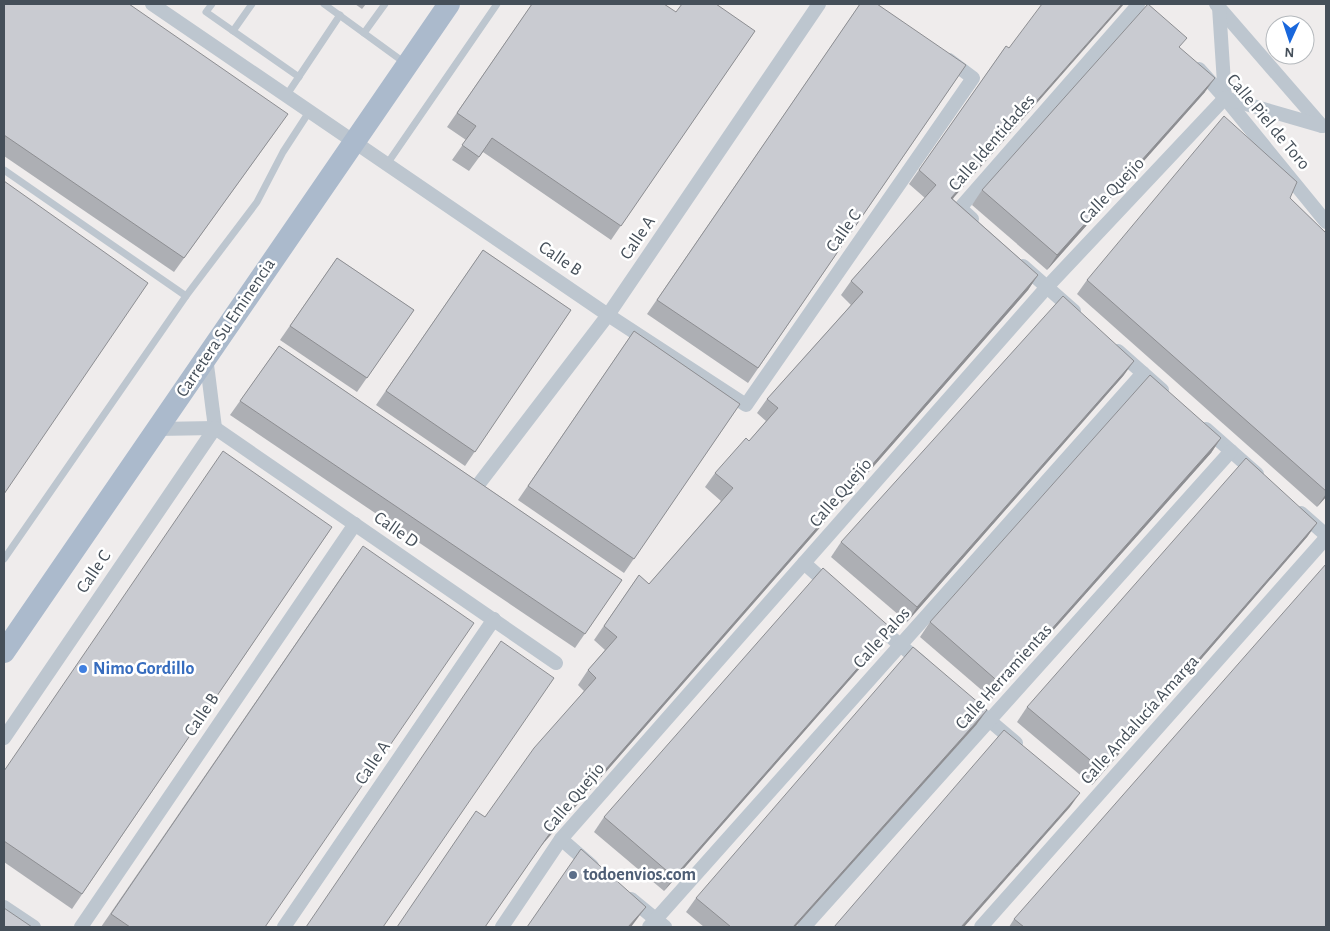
<svg xmlns="http://www.w3.org/2000/svg" width="1330" height="931" viewBox="0 0 1330 931" font-family="'Alegreya Sans',sans-serif">
<style>
.lines{fill:none;stroke-linecap:round;stroke-linejoin:round}
.lane{stroke:#bdc6cf;stroke-width:7}
.street{stroke:#bdc6cf;stroke-width:14}
.primary{stroke:#abbacc;stroke-width:22}
.wall{fill:#adafb4}
.shaded-wall{fill:#8d8e92}
.building{fill:#c9cbd1;stroke:#8d8e92}
.shop-dot{fill:#3f7fe0;stroke:#fff;stroke-width:2}
.service-dot{fill:#5c6f8a;stroke:#fff;stroke-width:2}
.labels{text-anchor:middle;dominant-baseline:central;stroke-width:5;stroke-linejoin:round;paint-order:stroke}
.street-label{font-size:18px;fill:#454f59;stroke:#fff}
.shop-label{font-size:18px;font-weight:bold;fill:#366cbe;stroke:#fff;text-anchor:start}
.service-label{font-size:18px;font-weight:bold;fill:#4e5e75;stroke:#fff;text-anchor:start}
</style>
<rect width="100%" height="100%" fill="#efecec"/>
<g class="lines">
<!-- lane -->
<g class="lane">
<polyline points="212,4 206,12 299,77"/>
<polyline points="324,4 405,63"/>
<polyline points="233,31 252,4"/>
<polyline points="364,33 385,4"/>
<polyline points="286,96 340,15"/>
<polyline points="387,164 497,4"/>
<polyline points="4,170 186,296"/>
<polyline points="4,559 186,296 257,202 283,152 309,112"/>
</g>
<!-- street -->
<g class="street">
<polyline points="152,4 608,315 746,405 973,78 949,60"/>
<polyline points="1216,4 1322,126"/>
<polyline points="1219,7 1225,98"/>
<polyline points="1199,69 1225,98 1326,222"/>
<polyline points="972,219 960,208 1138,5"/>
<polyline points="1023,266 1074,311"/>
<polyline points="1118,351 1162,390"/>
<polyline points="206,357 215,428"/>
<polyline points="157,429 215,428 556,663"/>
<polyline points="1206,429 1257,474"/>
<polyline points="478,485 608,315 819,4"/>
<polyline points="1301,513 1326,535"/>
<polyline points="804,563 831,587"/>
<polyline points="874,623 923,664"/>
<polyline points="983,715 1016,743"/>
<polyline points="4,738 215,428"/>
<polyline points="561,839 592,866"/>
<polyline points="631,899 665,927"/>
<polyline points="4,907 34,927"/>
<polyline points="81,927 355,524"/>
<polyline points="284,927 494,619"/>
<polyline points="502,927 561,839 1047,287 1225,98 1322,126"/>
<polyline points="649,927 1143,373"/>
<polyline points="804,927 1231,451"/>
<polyline points="981,927 1326,538"/>
</g>
<!-- primary -->
<polyline class="primary" points="4,652 449,4"/>
</g>
<!-- wall -->
<g class="wall">
<polygon points="4,4 278,128 174,272 4,156"/>
<polygon points="355,4 366,4 362,9"/>
<polygon points="532,4 676,12 755,31 611,240 483,152 469,171 452,160 466,140 447,127"/>
<polygon points="860,4 966,65 748,383 647,314"/>
<polygon points="1006,46 953,199 1038,275 1028,290 541,846 485,927 485,817 584,691 578,685 588,670 605,650 594,640 639,575 649,584 721,501 705,487 715,473 749,441 766,421 757,413 767,399 851,305 841,295 851,281 925,198 909,184"/>
<polygon points="1180,48 1205,92 1047,270 972,205 982,190"/>
<polygon points="1290,198 1326,233 1326,497 1317,507 1077,294 1087,280"/>
<polygon points="483,250 571,310 465,466 376,405"/>
<polygon points="337,258 414,310 357,392 280,340"/>
<polygon points="634,331 740,404 624,573 518,500"/>
<polygon points="279,346 622,580 575,648 230,415"/>
<polygon points="1124,375 907,622 831,557 841,542"/>
<polygon points="1221,438 1211,453 992,699 920,637 930,622"/>
<polygon points="1317,523 1307,537 1092,785 1017,722 1027,707"/>
<polygon points="332,527 72,909 4,862 4,771"/>
<polygon points="353,560 265,927 101,927"/>
<polygon points="892,629 882,643 664,891 594,832 604,817"/>
<polygon points="977,724 795,927 704,927 686,912 696,898"/>
<polygon points="1014,919 1326,927 1009,927"/>
</g>
<!-- shaded-wall -->
<g class="shaded-wall">
<polygon points="1122,4 1124,4 941,212 951,198"/>
<polygon points="1215,78 1205,92 1047,270 1057,255"/>
<polygon points="1038,275 1028,290 540,847 550,833"/>
<polygon points="1134,361 1124,375 907,622 917,607"/>
<polygon points="1221,438 1211,453 992,699 1002,685"/>
<polygon points="1326,494 1326,497 1317,507"/>
<polygon points="1317,523 1307,537 1092,785 1102,770"/>
<polygon points="892,629 882,643 664,891 674,877"/>
<polygon points="987,710 977,724 795,927 793,927"/>
<polygon points="1080,793 1070,807 964,927 961,927"/>
<polygon points="646,907 631,927 628,927"/>
</g>
<!-- building -->
<g class="building">
<polygon points="4,4 129,4 288,114 184,258 4,135"/>
<polygon points="532,4 664,4 676,12 682,4 716,4 755,31 621,226 492,138 479,157 462,145 476,126 457,113"/>
<polygon points="860,4 877,4 966,65 758,368 657,300"/>
<polygon points="1042,4 1122,4 951,198 1038,275 550,833 485,927 397,927 476,811 485,817 534,748 596,678 588,670 617,637 604,626 639,575 649,584 733,488 715,473 746,438 749,441 778,408 767,399 863,292 851,281 936,185 919,170 1006,46 1009,48"/>
<polygon points="1148,4 1187,38 1179,47 1215,78 1057,255 982,190"/>
<polygon points="1224,116 1297,182 1290,198 1326,233 1326,491 1087,280"/>
<polygon points="4,181 148,283 4,494"/>
<polygon points="483,250 571,310 475,452 386,391"/>
<polygon points="337,258 414,310 367,378 290,326"/>
<polygon points="1063,296 1134,361 917,607 841,542"/>
<polygon points="634,331 740,404 634,559 528,486"/>
<polygon points="279,346 622,580 585,634 240,401"/>
<polygon points="1150,375 1221,438 1002,685 930,622"/>
<polygon points="223,451 332,527 82,894 4,841 4,771"/>
<polygon points="1246,458 1317,523 1102,770 1027,707"/>
<polygon points="363,546 474,623 265,927 130,927 111,914"/>
<polygon points="1326,564 1326,927 1024,927 1014,919"/>
<polygon points="823,568 892,629 674,877 604,817"/>
<polygon points="501,641 554,678 383,927 306,927"/>
<polygon points="913,647 987,710 793,927 731,927 696,898"/>
<polygon points="1004,730 1080,793 961,927 834,927"/>
<polygon points="581,849 646,907 628,927 527,927"/>
<polygon points="4,908 32,927 4,927"/>
</g>
<!-- markers -->
<circle class="shop-dot" cx="83" cy="669" r="5"/>
<circle class="service-dot" cx="573" cy="875" r="5"/>
<g class="labels">
<!-- street labels -->
<g class="street-label">
<text transform="translate(1268 122) rotate(50)">Calle Piel de Toro</text>
<text transform="translate(992 143) rotate(-49)">Calle Identidades</text>
<text transform="translate(1112 191) rotate(-46)">Calle Quejío</text>
<text transform="translate(844 231) rotate(-55)">Calle C</text>
<text transform="translate(638 238) rotate(-56)">Calle A</text>
<text transform="translate(560 259) rotate(34)">Calle B</text>
<text transform="translate(226 328) rotate(-56)">Carretera Su Eminencia</text>
<text transform="translate(841 493) rotate(-49)">Calle Quejío</text>
<text transform="translate(396 530) rotate(35)">Calle D</text>
<text transform="translate(94 572) rotate(-56)">Calle C</text>
<text transform="translate(882 638) rotate(-48)">Calle Palos</text>
<text transform="translate(1004 677) rotate(-48)">Calle Herramientas</text>
<text transform="translate(202 715) rotate(-56)">Calle B</text>
<text transform="translate(1140 720) rotate(-48)">Calle Andalucía Amarga</text>
<text transform="translate(373 763) rotate(-56)">Calle A</text>
<text transform="translate(574 798) rotate(-50)">Calle Quejío</text>
</g>
<!-- shop labels -->
<g class="shop-label">
<text x="93" y="669">Nimo Gordillo</text>
</g>
<!-- service labels -->
<g class="service-label">
<text x="583" y="875">todoenvios.com</text>
</g>
</g>
<!-- border -->
<rect width="1330" height="931" fill="none" stroke="#454f59" stroke-width="10"/>
<!-- north arrow -->
<g transform="translate(1290 40) rotate(183)"><circle r="24" fill="#ffffff" stroke="#b5b9bd"/>
<path d="M0-4L9 19L0 12L-9 19Z" fill="#1967dc"/>
<text y="-8" font-size="14" font-weight="bold" text-anchor="middle" fill="#454f59">N</text>
</g>
</svg>
